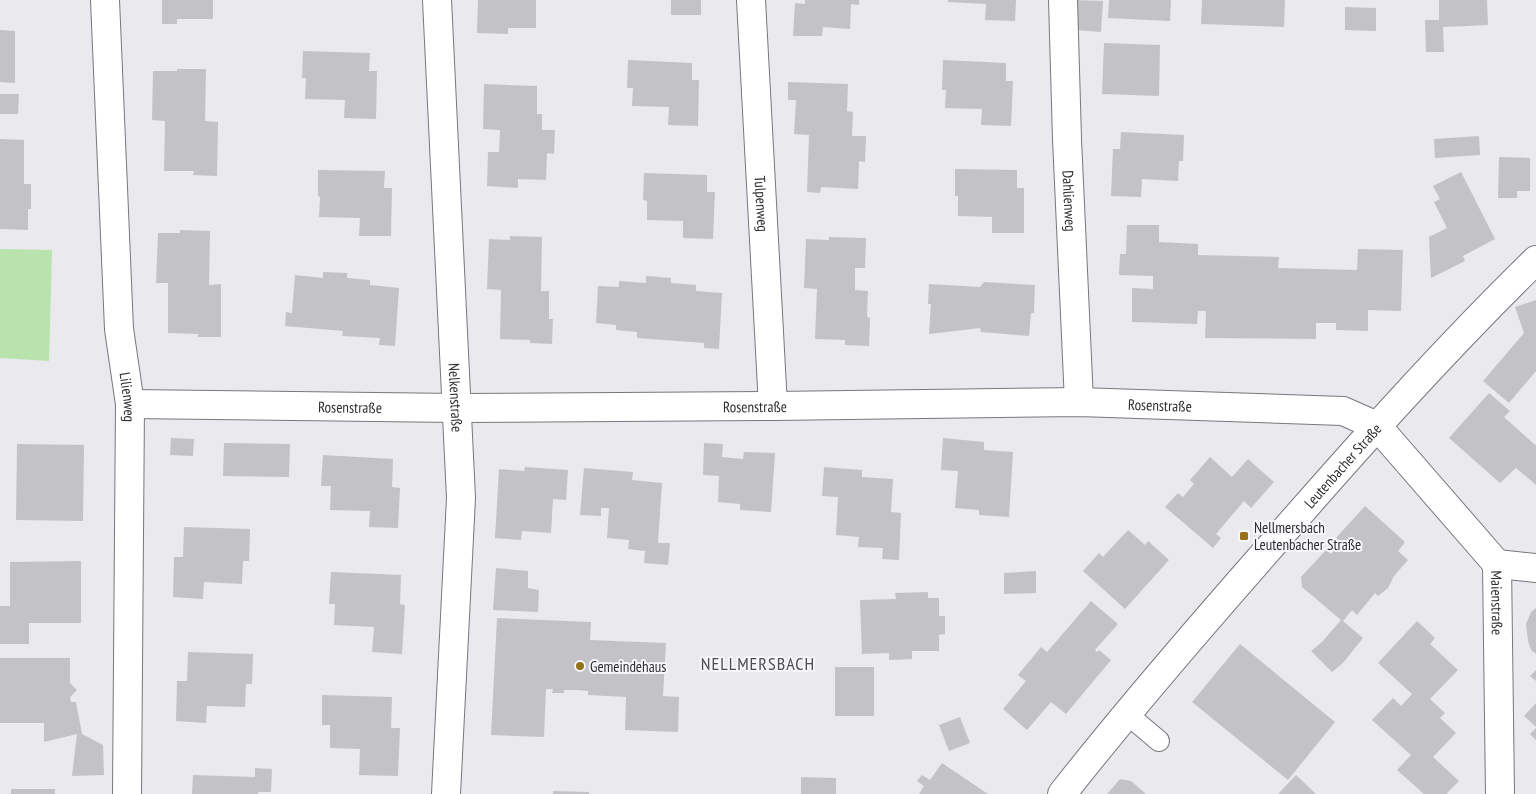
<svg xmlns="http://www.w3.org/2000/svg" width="1536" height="794" viewBox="0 0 1536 794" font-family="'PT Sans Narrow',sans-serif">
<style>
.green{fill:#b8e3ad}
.building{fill:#c3c3c7}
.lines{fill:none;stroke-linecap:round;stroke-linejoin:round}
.service-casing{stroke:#78787c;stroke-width:22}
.minor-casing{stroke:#78787c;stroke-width:30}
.tertiary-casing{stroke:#78787c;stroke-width:30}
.service{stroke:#fff;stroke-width:20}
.minor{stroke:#fff;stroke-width:28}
.tertiary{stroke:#fff;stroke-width:28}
.poi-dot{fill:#94721a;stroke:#f7f7fb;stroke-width:2}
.labels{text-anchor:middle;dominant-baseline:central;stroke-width:4;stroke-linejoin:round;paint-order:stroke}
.street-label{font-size:15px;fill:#2e2e30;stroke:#f7f7fb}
.poi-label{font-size:15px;fill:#2e2e30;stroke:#f7f7fb;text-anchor:start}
.quarter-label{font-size:18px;letter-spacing:1px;fill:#4e4e52;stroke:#f7f7fb}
</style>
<rect width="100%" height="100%" fill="#eae9ee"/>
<!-- green -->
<polygon class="green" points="0,249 52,250 49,361 0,358"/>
<!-- building -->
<g class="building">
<polygon points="162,0 213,0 213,19 177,19 177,24 162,24"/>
<polygon points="478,0 536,0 536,28 508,28 508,34 477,33"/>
<rect x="671" y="0" width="30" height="15"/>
<polygon points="805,0 859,0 859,5 851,4 850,29 823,27 822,36 793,36 795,3 805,4"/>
<polygon points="948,0 1016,0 1015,21 985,20 986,4 948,2"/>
<polygon points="1073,0 1103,1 1101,32 1075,30"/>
<polygon points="1109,0 1171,0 1170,21 1108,18"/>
<polygon points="1202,0 1285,0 1284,27 1201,24"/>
<polygon points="1439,0 1487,0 1488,25 1443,27 1444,52 1426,52 1425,20 1439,20"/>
<polygon points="1345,7 1376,8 1376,31 1345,30"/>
<polygon points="0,30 15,31 15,83 0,82"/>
<polygon points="1104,43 1160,45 1159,96 1102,94"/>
<polygon points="303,51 370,53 369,71 377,71 376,119 344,118 345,100 305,99 306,78 302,78"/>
<polygon points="628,60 692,63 692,80 699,80 698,126 668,125 669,107 632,106 633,88 627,88"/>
<polygon points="943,60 1006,63 1006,81 1013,81 1011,126 981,125 982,109 945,108 946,90 942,90"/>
<polygon points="177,69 206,69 205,121 218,122 217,176 193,175 194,171 164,171 165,121 152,120 153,71 177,71"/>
<polygon points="788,82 848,84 847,111 853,112 852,136 866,136 865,162 859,161 858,189 821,187 820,193 807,192 809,135 794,134 796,100 788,100"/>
<polygon points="484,84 537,86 537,114 542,114 542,130 555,130 554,154 547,153 546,180 518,179 518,188 487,186 488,152 499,152 500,130 483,129"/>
<polygon points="0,94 19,94 18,114 0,114"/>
<polygon points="1121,132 1184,135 1183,161 1179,161 1178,181 1142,179 1141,197 1111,196 1113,149 1120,149"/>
<polygon points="1479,136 1480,155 1435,158 1434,139"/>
<polygon points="0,139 24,140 24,184 31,184 31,209 28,209 28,230 0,229"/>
<polygon points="1499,157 1530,158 1530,191 1517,191 1517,198 1498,198"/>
<polygon points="955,169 1017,170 1017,188 1024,188 1024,233 992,233 992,217 958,216 958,196 955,196"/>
<polygon points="318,170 385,171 384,188 392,188 391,236 359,236 360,218 319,217 320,197 318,196"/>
<polygon points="1461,172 1495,239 1463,256 1465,261 1431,278 1429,237 1447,228 1434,202 1440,199 1433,186"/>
<polygon points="644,173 707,175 707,192 715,192 713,239 683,238 683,221 647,220 647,201 643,200"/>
<polygon points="1127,225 1159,225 1159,242 1198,244 1198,255 1279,257 1278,268 1357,270 1358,249 1403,250 1401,311 1368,310 1368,331 1336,330 1336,323 1316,323 1316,339 1205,338 1206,311 1198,311 1197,324 1132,322 1132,288 1153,289 1153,276 1119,275 1120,254 1126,254"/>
<polygon points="180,230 210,231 209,285 221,284 221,337 198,337 198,334 168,333 168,283 156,283 158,233 180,233"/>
<polygon points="510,236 542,237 541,291 549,291 549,319 553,319 552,344 530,343 530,340 500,339 501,290 487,289 489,239 510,240"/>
<polygon points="829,237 866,238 865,268 855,268 855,290 868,291 867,317 870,318 869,346 845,345 845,340 815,339 817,289 804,288 806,239 829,240"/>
<polygon points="323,272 347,273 347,278 370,280 370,285 399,288 395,346 379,345 380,338 342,336 343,331 285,326 286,312 292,313 295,275 323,278"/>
<polygon points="646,276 671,278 671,283 696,285 696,291 722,293 719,349 704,348 704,343 637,338 637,332 616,330 616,325 596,323 598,286 619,287 619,281 646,283"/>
<polygon points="984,282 1035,285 1034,313 1031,313 1029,336 981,332 980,328 929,334 931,304 928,304 929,284 980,287"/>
<polygon points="1536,300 1536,371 1509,403 1483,381 1524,333 1515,307"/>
<polygon points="1489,393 1510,411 1504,417 1535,445 1536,444 1536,485 1516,468 1500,483 1449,438"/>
<polygon points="171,438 194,439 193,456 170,455"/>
<polygon points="943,438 984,442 984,450 1013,452 1009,517 979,515 979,510 955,508 958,471 941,470"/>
<polygon points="224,443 290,444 289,477 223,476"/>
<polygon points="704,443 723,444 722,457 743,459 744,452 775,453 771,512 740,510 740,504 718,502 719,476 703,475"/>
<polygon points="17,444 84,445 83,521 16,520"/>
<polygon points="323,455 393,459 392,487 400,488 398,528 369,527 370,511 330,510 331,486 321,486"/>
<polygon points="1210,457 1232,477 1248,459 1274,482 1251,508 1244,501 1216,534 1221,538 1213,548 1165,507 1178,493 1183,497 1194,484 1190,480"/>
<polygon points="525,467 568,470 566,500 553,499 551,533 522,531 521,540 495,538 499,469 524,471"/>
<polygon points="824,467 862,470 862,477 893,479 891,512 901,513 899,560 882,559 883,548 858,547 859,537 836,535 838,497 822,496"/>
<polygon points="584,468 633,472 632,480 662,483 658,543 670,543 668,565 644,563 645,551 628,549 629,540 607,538 609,508 601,508 601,516 580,515"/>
<polygon points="1365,506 1405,542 1398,551 1408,560 1394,576 1388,588 1378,596 1375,593 1357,615 1352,610 1343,621 1363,638 1343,663 1332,672 1311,651 1322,642 1341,620 1302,587 1301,577 1326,550 1331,554 1340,543 1335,539"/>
<polygon points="184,527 250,529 249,561 243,561 242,584 204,582 203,599 173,597 174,557 183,557"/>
<polygon points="1128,530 1145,545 1148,541 1169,560 1125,609 1083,571 1099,553 1103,557"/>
<polygon points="81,561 81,623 29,623 29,644 0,644 0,606 10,606 10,562"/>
<polygon points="496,568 528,571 528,588 539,590 538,612 493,610"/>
<polygon points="1036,571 1036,593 1004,594 1004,573"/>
<polygon points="331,572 401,575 400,604 405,605 402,654 372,652 374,627 334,625 335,604 329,604"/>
<polygon points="928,592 928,598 939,598 939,616 945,616 945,634 939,635 939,651 912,651 912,659 889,660 889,653 862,654 860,600 896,599 895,593"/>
<polygon points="1091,601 1118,624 1095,650 1097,652 1099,650 1111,660 1066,714 1051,702 1027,730 1003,709 1026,681 1018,675 1041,647 1047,652"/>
<polygon points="1536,608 1536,654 1531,650 1528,641 1526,624 1531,612"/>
<polygon points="497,618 591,622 590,640 666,643 663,696 679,697 678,732 625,730 626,697 588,695 588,691 578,690 564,690 564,693 552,693 553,689 546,689 544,737 491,735"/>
<polygon points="1417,621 1435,638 1430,644 1458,670 1430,699 1445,713 1440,718 1456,733 1433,757 1459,781 1446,794 1424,794 1397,770 1411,755 1372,720 1393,698 1401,706 1412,694 1378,663"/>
<polygon points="1240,644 1335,722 1288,780 1192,702"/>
<polygon points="188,652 253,654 252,684 246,684 245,707 207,706 206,723 176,721 177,681 187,681"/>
<polygon points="0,658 70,658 70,683 77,690 70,697 71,702 76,702 82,734 103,745 104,775 72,776 77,734 44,742 44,723 0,723"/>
<rect x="835" y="667" width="39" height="49"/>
<polygon points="1536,670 1536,681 1530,676"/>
<polygon points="322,695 392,697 391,728 400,728 398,776 359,775 360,749 330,748 330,725 322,725"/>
<polygon points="1536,703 1536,727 1524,716"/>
<polygon points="960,717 970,743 949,751 939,725"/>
<polygon points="1536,728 1536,740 1530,734"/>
<polygon points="942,763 988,794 919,794 924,786 917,781 922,775 930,780"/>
<polygon points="255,768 272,769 271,792 258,792 258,794 192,794 193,775 255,777"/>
<polygon points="1296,775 1316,794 1278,794"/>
<polygon points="801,777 836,778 836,794 801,794"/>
<polygon points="1120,779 1131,781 1146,794 1107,794"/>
<rect x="11" y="789" width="44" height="5"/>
<polygon points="553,791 589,792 589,794 553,794"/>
</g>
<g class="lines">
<!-- service casing -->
<g class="service-casing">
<polyline id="service" points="1127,714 1159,741"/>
</g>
<!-- minor casing -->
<g class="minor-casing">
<g id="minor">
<path id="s1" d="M105,0L119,329L130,404L127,794"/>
<path id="s2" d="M437,0L461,498L446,794"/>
<path id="s3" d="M751,0L773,406"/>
<path id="s4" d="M1063,0L1067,139L1079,402"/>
<path id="s5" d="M130,404L456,408L773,406L1079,402L1343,411L1377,426L1497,564L1500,794"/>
<polyline points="1497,564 1536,568"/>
</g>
</g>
<!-- tertiary casing -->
<g class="tertiary-casing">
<g id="tertiary">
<path id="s6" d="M1062,794C1131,706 1205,621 1279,537C1362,442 1446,348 1536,260"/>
</g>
</g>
<!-- service -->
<use href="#service" class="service"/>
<!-- minor -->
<use href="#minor" class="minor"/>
<!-- tertiary -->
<use href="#tertiary" class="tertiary"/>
</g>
<!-- markers -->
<g class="poi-dot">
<rect x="1239" y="531" width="10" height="10" rx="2.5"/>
<circle cx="580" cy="666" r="5"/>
</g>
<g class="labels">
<!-- street labels -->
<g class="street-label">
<text stroke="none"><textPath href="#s4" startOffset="201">Dahlienweg</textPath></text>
<text stroke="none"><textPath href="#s3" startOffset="204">Tulpenweg</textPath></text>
<text stroke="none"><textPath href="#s1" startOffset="398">Lilienweg</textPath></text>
<text stroke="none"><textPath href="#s2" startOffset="398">Nelkenstraße</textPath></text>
<text stroke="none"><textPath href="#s5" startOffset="1030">Rosenstraße</textPath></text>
<text stroke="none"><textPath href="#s5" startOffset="625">Rosenstraße</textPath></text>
<text stroke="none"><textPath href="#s5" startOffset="220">Rosenstraße</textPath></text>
<text stroke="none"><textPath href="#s6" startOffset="432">Leutenbacher Straße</textPath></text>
<text stroke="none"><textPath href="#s5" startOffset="1472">Maienstraße</textPath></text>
</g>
<!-- poi labels -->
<g class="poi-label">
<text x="1254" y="527">Nellmersbach<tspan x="1254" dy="17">Leutenbacher Straße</tspan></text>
<text x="590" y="666">Gemeindehaus</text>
</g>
<!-- quarter labels -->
<g class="quarter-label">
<text x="758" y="663">NELLMERSBACH</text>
</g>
</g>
</svg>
